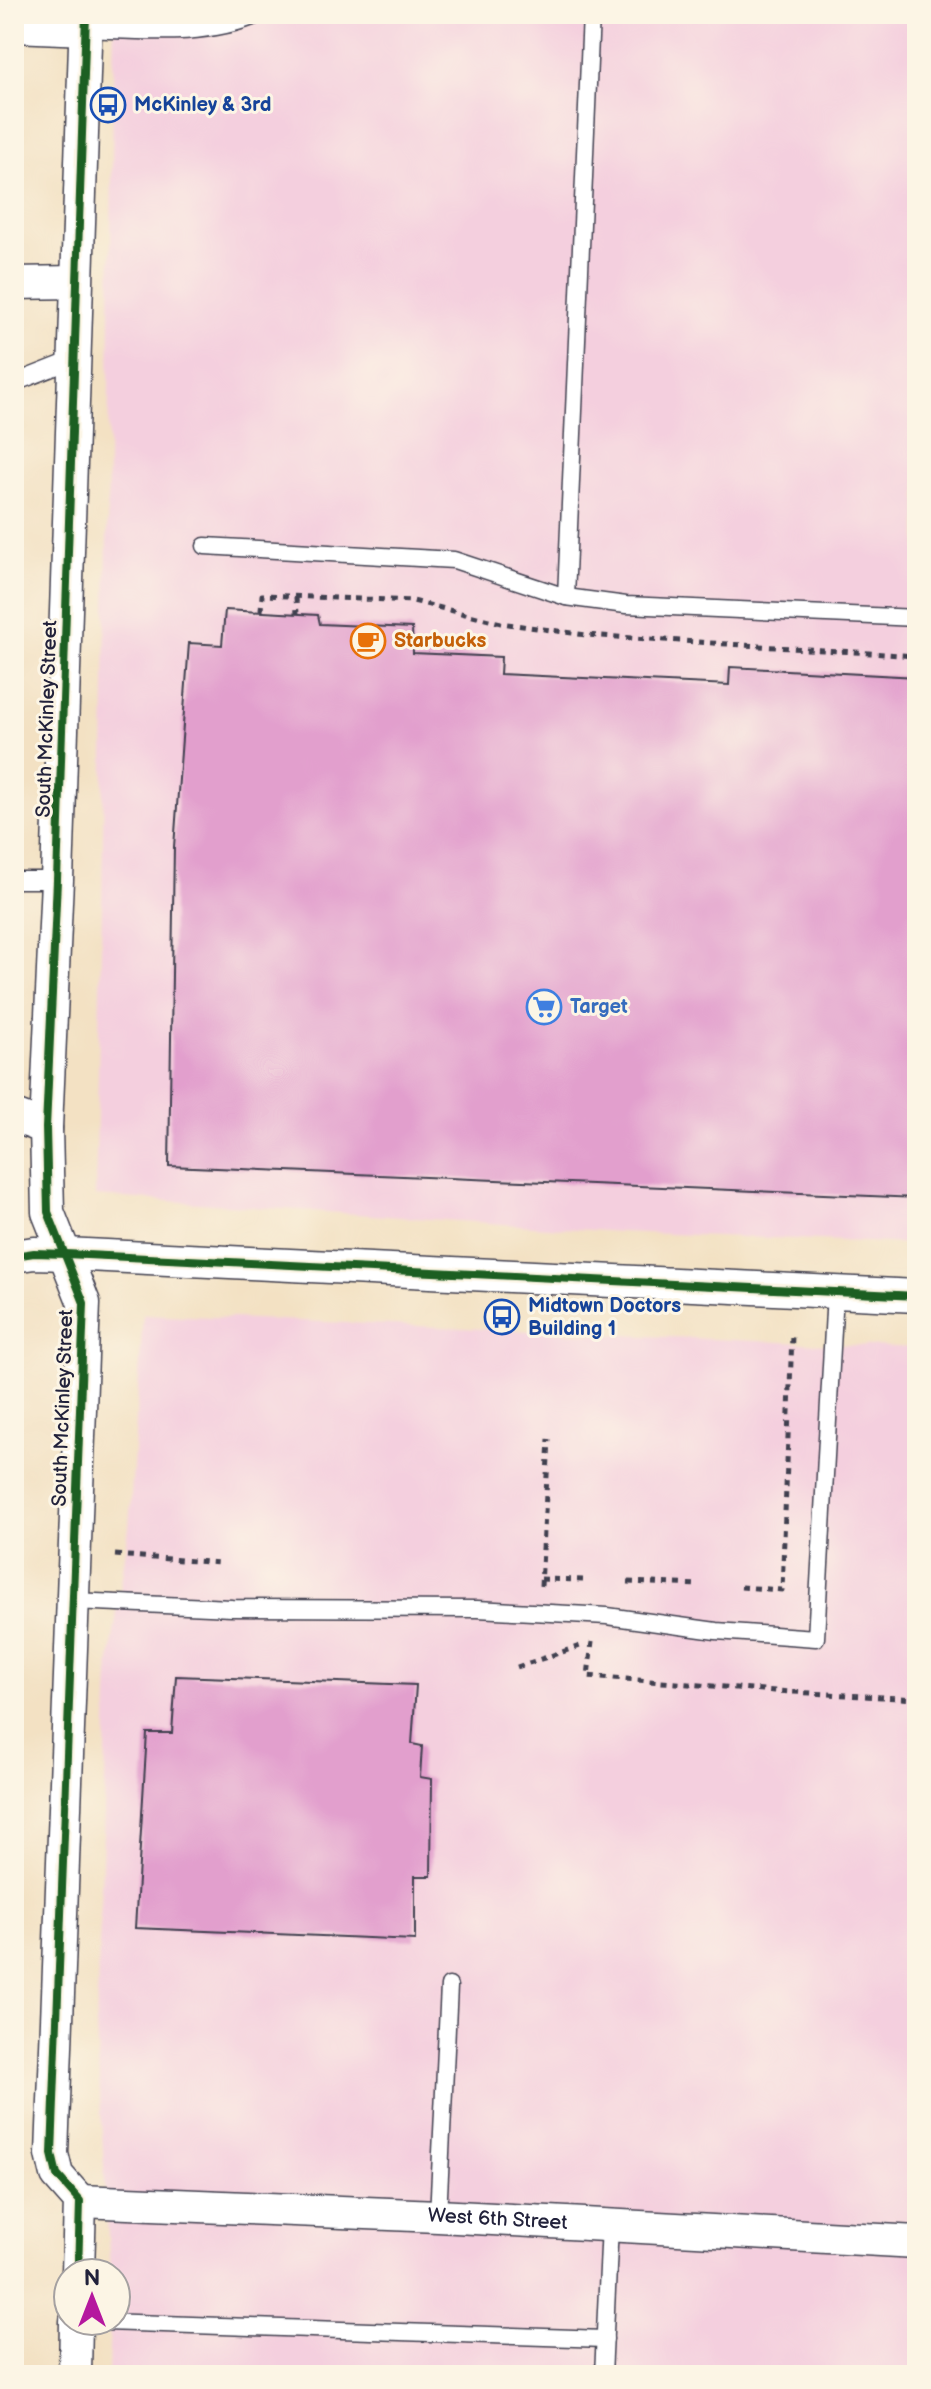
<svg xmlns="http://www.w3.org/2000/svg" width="931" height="2389" viewBox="0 0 931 2389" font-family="'Balsamiq Sans',sans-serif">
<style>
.built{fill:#f4cfde}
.building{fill:#e29fcd}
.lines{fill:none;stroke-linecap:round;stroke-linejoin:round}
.lane-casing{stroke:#413f4f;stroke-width:19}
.street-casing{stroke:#413f4f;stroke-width:35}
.path{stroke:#413f4f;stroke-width:5;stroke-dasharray:6 6;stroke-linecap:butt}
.lane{stroke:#fff;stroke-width:16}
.street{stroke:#fff;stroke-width:32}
.cycleway-casing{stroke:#fcf5e5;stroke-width:13}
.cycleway{stroke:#1b5e20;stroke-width:8}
.labels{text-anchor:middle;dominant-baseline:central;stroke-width:6;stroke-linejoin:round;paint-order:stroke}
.transit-label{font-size:20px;font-weight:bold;fill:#164399;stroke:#fcf5e5;text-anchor:start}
.food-label{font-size:20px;font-weight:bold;fill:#c56008;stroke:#fcf5e5;text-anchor:start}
.street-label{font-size:20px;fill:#22223b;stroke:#fcf5e5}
.shop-label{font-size:20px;font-weight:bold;fill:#366cbe;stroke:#fcf5e5;text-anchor:start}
</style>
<rect width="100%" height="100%" fill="#fcf5e5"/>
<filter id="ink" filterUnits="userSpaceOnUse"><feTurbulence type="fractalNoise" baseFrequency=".0125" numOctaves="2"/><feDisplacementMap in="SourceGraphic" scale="16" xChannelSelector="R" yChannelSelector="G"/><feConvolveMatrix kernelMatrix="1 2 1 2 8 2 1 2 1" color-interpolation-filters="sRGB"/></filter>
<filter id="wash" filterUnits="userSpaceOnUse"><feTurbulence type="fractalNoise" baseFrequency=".006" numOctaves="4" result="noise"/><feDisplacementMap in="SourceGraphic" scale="32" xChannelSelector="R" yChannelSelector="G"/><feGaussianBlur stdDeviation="1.8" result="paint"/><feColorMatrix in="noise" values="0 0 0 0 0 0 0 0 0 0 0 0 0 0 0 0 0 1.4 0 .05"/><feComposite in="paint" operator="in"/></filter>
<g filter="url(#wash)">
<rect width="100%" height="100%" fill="#f3e1c3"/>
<!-- built -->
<g class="built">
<polygon points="114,14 917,14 917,1244 620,1232 95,1196 102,907"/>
<polygon points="143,1314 917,1348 917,2375 108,2375 110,2321 116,2321 116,2273 110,2273 96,2027 109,1668 129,1527"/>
</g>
<g id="blocks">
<!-- building -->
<g class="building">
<polygon points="225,610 318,615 320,624 412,628 413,653 501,657 500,674 729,685 730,667 917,677 917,1198 169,1166 174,847 189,643 222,645"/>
<polygon points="176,1676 416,1685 412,1744 422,1746 420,1777 432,1779 431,1876 415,1876 415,1940 135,1928 147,1733 172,1733"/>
</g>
</g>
</g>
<g filter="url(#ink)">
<use href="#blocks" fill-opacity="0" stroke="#413f4f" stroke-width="2"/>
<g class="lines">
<!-- lane casing -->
<g class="lane-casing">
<g id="lane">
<path d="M86,29C144,31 205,38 260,14"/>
<polyline points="14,383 75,359"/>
<polyline points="205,546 454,560 566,597 626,605 917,618"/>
<polyline points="566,597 591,14"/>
<polyline points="14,880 57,880"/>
<polyline points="73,1601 232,1608 477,1609 607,1616 716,1631 816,1638 835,1293"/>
<polyline points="438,2216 449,1986"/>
<polyline points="76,2321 605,2339"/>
<polyline points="603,2375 610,2225"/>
</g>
</g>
<!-- street casing -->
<g class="street-casing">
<g id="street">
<polyline points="14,26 86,29"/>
<polyline points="14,283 76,282"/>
<polyline points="14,1116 46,1128"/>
<polyline points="14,1256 34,1253 66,1254 917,1296"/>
<path id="s1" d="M80,2201L438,2216L917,2242"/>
<polyline points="78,2273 80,2201 57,2175 52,2154 84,1303 48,1212 46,1128 57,880 86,14"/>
<polyline points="75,2375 76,2321"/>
</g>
</g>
<!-- path -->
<g class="path">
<polyline points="296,597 297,614"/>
<polyline points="261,611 262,595 413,601 501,623 586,635 917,656"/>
<polyline points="115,1555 221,1563"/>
<polyline points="541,1579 586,1580"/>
<polyline points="628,1582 697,1585"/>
<polyline points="541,1586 549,1439"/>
<polyline points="741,1587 782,1590 792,1335"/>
<polyline points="592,1642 588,1676 775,1691 917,1699"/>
<polyline points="517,1667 580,1646"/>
</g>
<!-- lane -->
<use href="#lane" class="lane"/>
<!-- street -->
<use href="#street" class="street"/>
<!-- cycleway casing -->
<g class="cycleway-casing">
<g id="cycleway">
<polyline points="14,1256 34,1253 66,1254 917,1296"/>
<polyline points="78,2273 80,2201 57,2175 52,2154 84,1303 48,1212 46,1128 57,880 86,14"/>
</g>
</g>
<!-- cycleway -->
<use href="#cycleway" class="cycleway"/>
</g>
</g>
<!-- icons -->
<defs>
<g id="bus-ring" transform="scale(1.8)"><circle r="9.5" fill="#fcf5e5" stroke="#1a4fb4" stroke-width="1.5"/><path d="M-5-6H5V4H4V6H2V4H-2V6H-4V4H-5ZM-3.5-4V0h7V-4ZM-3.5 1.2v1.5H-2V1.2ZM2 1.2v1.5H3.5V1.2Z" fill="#1a4fb4"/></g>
<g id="cafe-ring" transform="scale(1.8)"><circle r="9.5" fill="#fcf5e5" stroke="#e8710a" stroke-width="1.5"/><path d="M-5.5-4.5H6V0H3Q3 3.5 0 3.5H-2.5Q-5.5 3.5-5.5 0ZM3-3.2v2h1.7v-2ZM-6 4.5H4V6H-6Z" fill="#e8710a"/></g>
<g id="supermarket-ring" transform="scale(1.8)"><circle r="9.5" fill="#fcf5e5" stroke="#3f7fe0" stroke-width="1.5"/><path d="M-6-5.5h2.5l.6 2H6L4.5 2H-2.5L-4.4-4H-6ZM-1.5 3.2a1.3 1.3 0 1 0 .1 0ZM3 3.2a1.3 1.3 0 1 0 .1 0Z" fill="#3f7fe0"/></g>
</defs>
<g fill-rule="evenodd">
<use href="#bus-ring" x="108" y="105"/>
<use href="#cafe-ring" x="368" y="641"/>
<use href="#supermarket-ring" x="544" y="1007"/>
<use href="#bus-ring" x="502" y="1317"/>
</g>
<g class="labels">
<!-- transit labels -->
<g class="transit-label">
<text x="134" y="105">McKinley &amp; 3rd</text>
<text x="528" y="1306">Midtown Doctors<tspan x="528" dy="23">Building 1</tspan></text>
</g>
<!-- food labels -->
<g class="food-label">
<text x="394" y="641">Starbucks</text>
</g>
<!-- street labels -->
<g class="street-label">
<text transform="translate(47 719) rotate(-88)">South McKinley Street</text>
<text transform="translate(63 1408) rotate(-88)">South McKinley Street</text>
<text stroke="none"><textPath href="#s1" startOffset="418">West 6th Street</textPath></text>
</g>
<!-- shop labels -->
<g class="shop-label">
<text x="570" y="1007">Target</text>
</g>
</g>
<!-- margin -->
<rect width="931" height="2389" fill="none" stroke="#fcf5e5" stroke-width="48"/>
<!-- north arrow -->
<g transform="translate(92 2297)"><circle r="38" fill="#fcf5e5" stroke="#a5a1a1" stroke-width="2"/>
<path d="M0-6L14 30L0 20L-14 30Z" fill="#b5179e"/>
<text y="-12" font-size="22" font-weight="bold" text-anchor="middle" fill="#22223b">N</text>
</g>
</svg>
